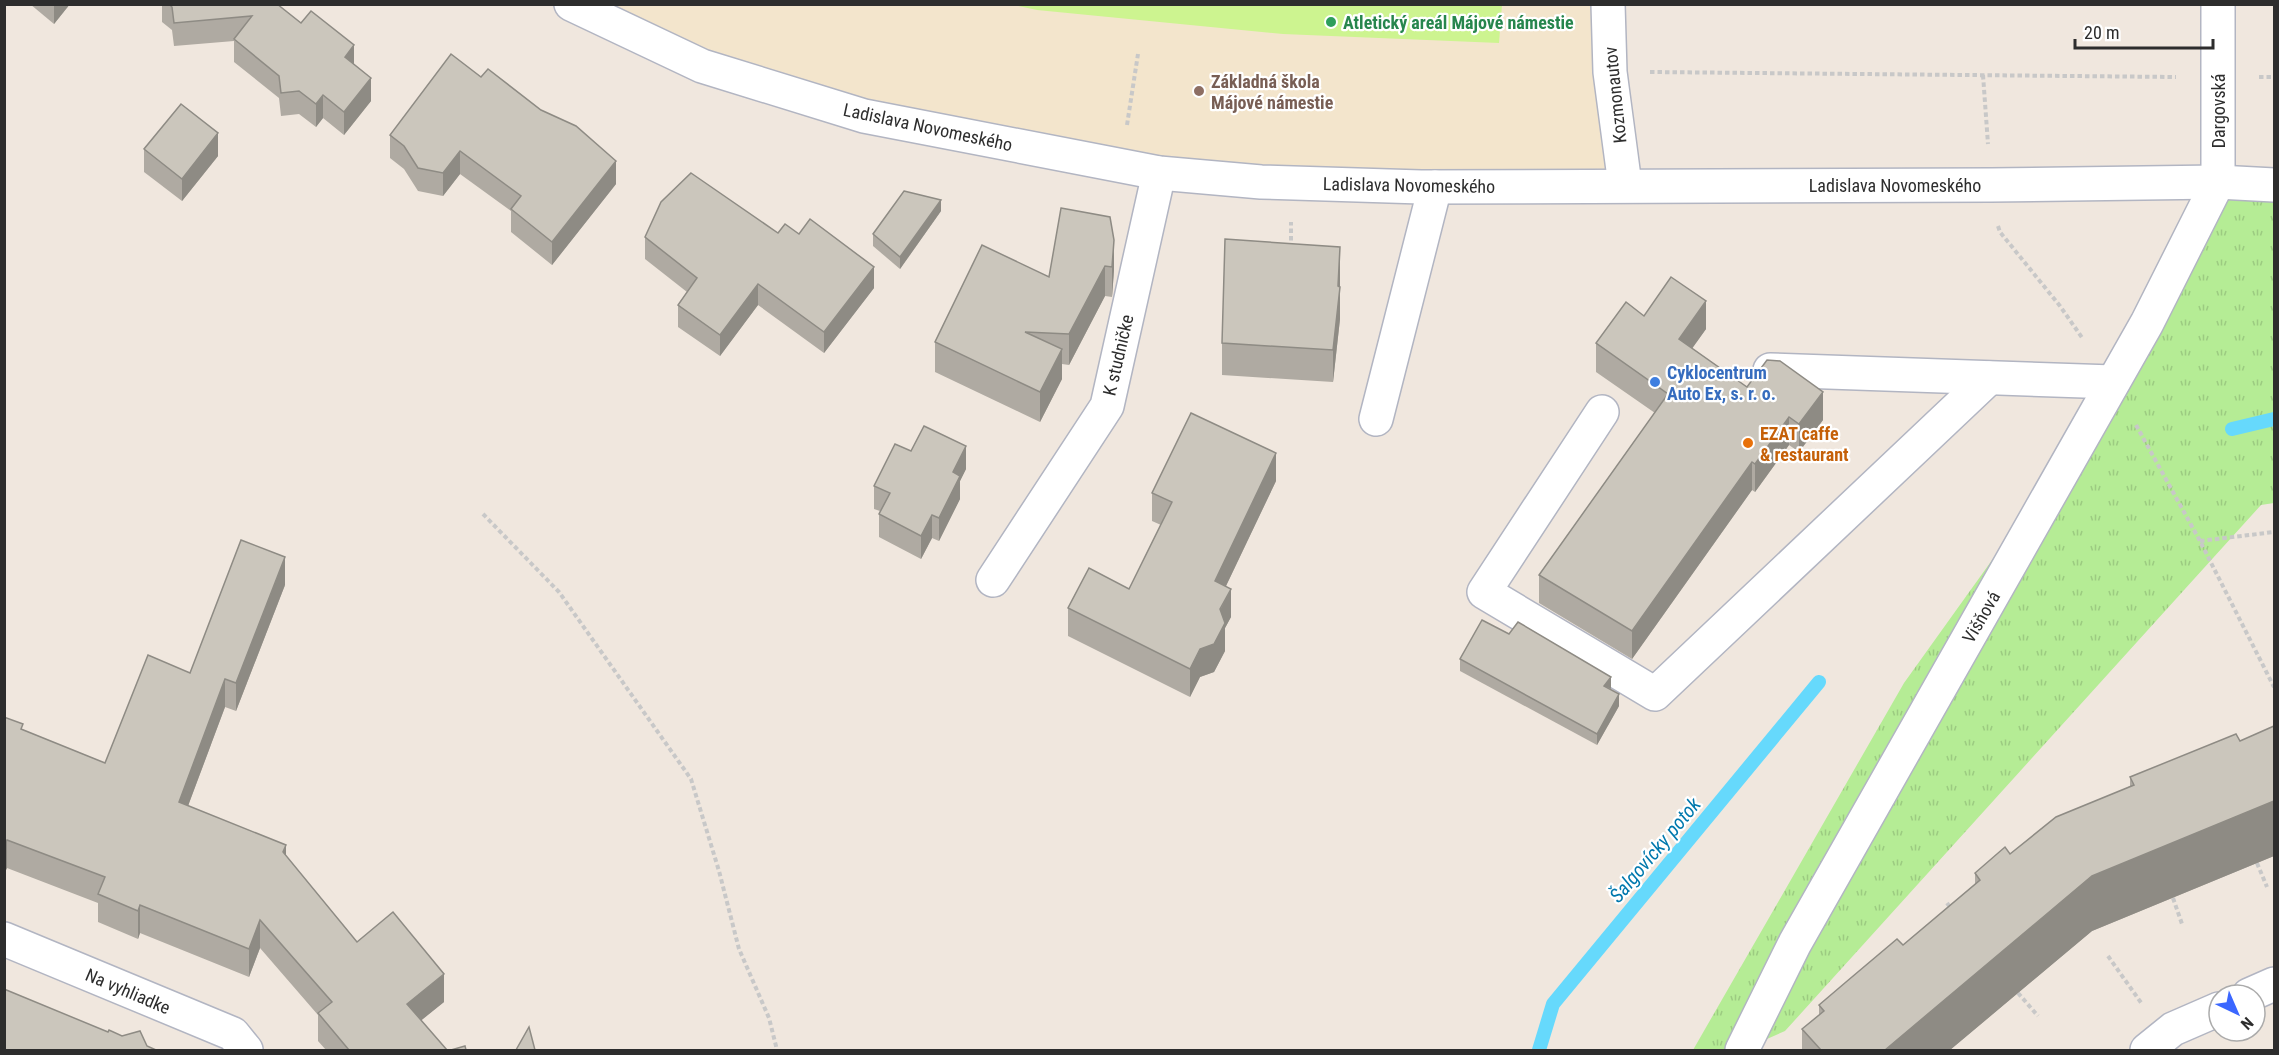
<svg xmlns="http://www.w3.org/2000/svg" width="2279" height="1055" viewBox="0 0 2279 1055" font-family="'Roboto Condensed',sans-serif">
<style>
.education{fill:#f3e5cc}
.grass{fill:url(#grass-tufts)}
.pitch{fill:#cdf490}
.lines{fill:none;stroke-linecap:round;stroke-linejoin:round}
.stream{stroke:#66d9fc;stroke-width:14}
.minor-casing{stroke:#b2b5c2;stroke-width:36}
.path{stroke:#c8c8c8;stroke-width:4;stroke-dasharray:4.5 3;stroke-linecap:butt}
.minor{stroke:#fff;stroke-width:33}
.wall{fill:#afaaa2}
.shaded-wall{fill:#8e8b84}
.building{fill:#cbc6bc;stroke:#8e8b84;stroke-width:1.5}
.leisure-dot{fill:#2e9e5b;stroke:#fff;stroke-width:2}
.education-dot{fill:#8d6e63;stroke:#fff;stroke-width:2}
.shop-dot{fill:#3f7fe0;stroke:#fff;stroke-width:2}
.food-dot{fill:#e8710a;stroke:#fff;stroke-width:2}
.labels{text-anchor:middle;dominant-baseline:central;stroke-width:4.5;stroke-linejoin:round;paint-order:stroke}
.leisure-label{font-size:18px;font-weight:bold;fill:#27864d;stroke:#fff;text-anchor:start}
.education-label{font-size:18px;font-weight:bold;fill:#785e54;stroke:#fff;text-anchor:start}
.street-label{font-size:18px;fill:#2d2d2d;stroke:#fff}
.shop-label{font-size:18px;font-weight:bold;fill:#366cbe;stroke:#fff;text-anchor:start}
.food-label{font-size:18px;font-weight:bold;fill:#c56008;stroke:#fff;text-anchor:start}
.water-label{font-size:20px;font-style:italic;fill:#0078ad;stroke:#fff}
</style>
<defs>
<pattern id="grass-tufts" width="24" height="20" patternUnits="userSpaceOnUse" patternTransform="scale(1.5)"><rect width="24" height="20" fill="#b5ec95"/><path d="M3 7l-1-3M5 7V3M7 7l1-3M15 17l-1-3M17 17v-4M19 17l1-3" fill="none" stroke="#9ccb81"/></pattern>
</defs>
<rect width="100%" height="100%" fill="#f0e7de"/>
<!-- education -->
<polygon class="education" points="571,5 1611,5 1618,191 1261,182 864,116"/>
<!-- grass -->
<polygon class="grass" points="2274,167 2274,503 2261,505 1785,1031 1742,1050 1693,1050 1904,683 2116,387 2203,168"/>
<!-- pitch -->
<polygon class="pitch" points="1014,5 1502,4 1502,5 1499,43 1283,34 1037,10"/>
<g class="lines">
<!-- stream -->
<g class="stream">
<polyline points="2232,429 2274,419"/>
<polyline points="1539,1050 1553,1004 1819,682"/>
</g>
<!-- minor casing -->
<g class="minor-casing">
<g id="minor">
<polyline points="571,4 702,66 864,116 1159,173 1261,182 1421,187 1991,185 2218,182 2274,185"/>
<polyline points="1608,4 1610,72 1625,185"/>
<polyline points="1770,370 2113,382"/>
<polyline points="1602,412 1484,592 1655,694 1989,378"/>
<polyline points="1376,419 1435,187"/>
<polyline points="993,580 1107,406 1159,173"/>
<polyline points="4,939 233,1034 246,1050"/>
<polyline points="2249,995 2274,984"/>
<polyline points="1742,1050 1795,943 2147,323 2218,182 2218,4"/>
<polyline points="2147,1050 2173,1029 2219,1009"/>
</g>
</g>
<!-- path -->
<g class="path">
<polyline points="1650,72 2176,77"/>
<polyline points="1983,75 1988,144"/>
<polyline points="2259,77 2274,77"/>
<polyline points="1127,125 1138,54"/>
<polyline points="1998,226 2000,232 2060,306 2083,339"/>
<polyline points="1291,248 1291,222"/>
<polyline points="2136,425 2200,541 2274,687"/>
<polyline points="483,514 559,592 691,779 719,871 739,949 769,1018 777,1050"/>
<polyline points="2200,541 2274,532"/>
<polyline points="2257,863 2267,887"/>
<polyline points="2173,898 2182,924"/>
<polyline points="1947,903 1952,910"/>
<polyline points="2108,956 2142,1004"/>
<polyline points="2018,993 2038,1016"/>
</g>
<!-- minor -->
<use href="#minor" class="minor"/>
</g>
<!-- wall -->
<g class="wall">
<polygon points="30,4 70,4 54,24"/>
<polygon points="162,4 277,4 354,65 371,101 344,135 323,118 316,127 299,114 281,116 279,98 234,62 234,41 174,46 172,30 162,22"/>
<polygon points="390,135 616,184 552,265 511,232 511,211 460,174 443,196 418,191 404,169 390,158"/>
<polygon points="144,149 218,156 182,201 144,172"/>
<polygon points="941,211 900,269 873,246 873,234"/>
<polygon points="1110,217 1114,270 1112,297 1105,296 1069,365 1062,364 1062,379 1040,422 935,372 935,342 1049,277"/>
<polygon points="778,233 874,288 824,353 758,305 720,356 678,327 678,305 687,292 645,259 645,237"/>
<polygon points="1340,279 1340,319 1333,382 1222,375 1222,343"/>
<polygon points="1644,316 1706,329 1692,348 1747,387 1823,420 1799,452 1789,445 1755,492 1752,490 1632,659 1539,603 1539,575 1655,413 1596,372 1596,343"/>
<polygon points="911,451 966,469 960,481 960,499 939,541 932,538 921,559 879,537 879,514 880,511 874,509 874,486"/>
<polygon points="1276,481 1226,586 1231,617 1225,628 1225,651 1214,672 1200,677 1190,697 1068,636 1068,608 1129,589 1161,525 1152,521 1152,493"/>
<polygon points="285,585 236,711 225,707 188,806 286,856 357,942 444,1002 421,1020 447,1050 326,1050 318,1041 318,1015 260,948 249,977 140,933 138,939 98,922 98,903 7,868 4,874 4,717 23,730 105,763 190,673"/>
<polygon points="1460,659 1610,690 1619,706 1597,745 1460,671"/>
<polygon points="2274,726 2274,856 2092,931 1950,1050 1802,1050 1802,1029 1819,1015 1819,1005 1903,945 1975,884 1975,873 2130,786 2130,777 2240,741"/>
</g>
<!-- shaded-wall -->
<g class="shaded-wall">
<polygon points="54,4 70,4 54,24"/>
<polygon points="354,45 354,68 345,57"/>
<polygon points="371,78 371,101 344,135 344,112"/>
<polygon points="323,95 323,118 316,127 316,104"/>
<polygon points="218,133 218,156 182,201 182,179"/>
<polygon points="460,151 460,174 443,196 443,173"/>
<polygon points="616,161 616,184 552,265 552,242"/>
<polygon points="941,200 941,211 900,269 900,257"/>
<polygon points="1114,240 1114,270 1112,297 1112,267"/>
<polygon points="1340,247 1340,293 1340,287 1340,319 1333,382 1333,350"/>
<polygon points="1105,266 1105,296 1069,365 1069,334"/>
<polygon points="874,267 874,288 824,353 824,332"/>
<polygon points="758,284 758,305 720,356 720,335"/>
<polygon points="1706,301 1706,329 1679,367 1679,339"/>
<polygon points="1062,349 1062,379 1040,422 1040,392"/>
<polygon points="1823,392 1823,420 1799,452 1799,424"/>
<polygon points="1789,417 1789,445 1755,492 1755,464"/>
<polygon points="966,446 966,469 960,481 960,499 939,541 939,518 953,472"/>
<polygon points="1276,453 1276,481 1215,609 1215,581"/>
<polygon points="1752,462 1752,490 1632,659 1632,631"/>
<polygon points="932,515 932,538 921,559 921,536"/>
<polygon points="285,557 285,585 236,711 236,683"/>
<polygon points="1231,589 1231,617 1225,628 1225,651 1214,672 1200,677 1190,697 1190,669"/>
<polygon points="1611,677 1611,689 1604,686"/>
<polygon points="225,679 225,707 179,830 179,802"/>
<polygon points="1619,694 1619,706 1597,745 1597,734"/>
<polygon points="2274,801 2274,856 2092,931 1950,1050 1885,1050 2092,876"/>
<polygon points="7,840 7,868 4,874 4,846"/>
<polygon points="286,845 286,873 283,852"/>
<polygon points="140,905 140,933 138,939 138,911"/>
<polygon points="260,920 260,948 249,977 249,949"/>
<polygon points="444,974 444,1002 407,1032 407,1004"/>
</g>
<!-- building -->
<g class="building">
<polygon points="169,4 277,4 301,23 311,11 354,45 345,57 371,78 344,112 323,95 316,104 299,91 281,93 279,76 234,39 252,16 174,23 172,7"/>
<polygon points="451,54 481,77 488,69 541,110 576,126 616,161 552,242 511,209 521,196 460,151 443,173 418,168 404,146 390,135"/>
<polygon points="181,104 218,133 182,179 144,149"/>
<polygon points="691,173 778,233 785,224 799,234 810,219 874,267 824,332 758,284 720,335 678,305 697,278 645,237 661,202"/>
<polygon points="904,191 941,200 900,257 873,234"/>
<polygon points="1061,208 1110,217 1114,240 1112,267 1105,266 1069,334 1025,332 1062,349 1040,392 935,342 982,245 1049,277"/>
<polygon points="1225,239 1340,247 1338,286 1340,287 1333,350 1222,343"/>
<polygon points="1671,277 1706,301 1679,339 1747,387 1767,360 1780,361 1823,392 1799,424 1789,417 1755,464 1752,462 1632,631 1539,575 1668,394 1596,343 1626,302 1644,316"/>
<polygon points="1191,413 1276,453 1215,581 1231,589 1220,609 1225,623 1214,644 1200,649 1190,669 1068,608 1089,568 1129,589 1172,502 1152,493"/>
<polygon points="924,426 966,446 953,472 960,476 939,518 932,515 921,536 879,514 890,493 874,486 895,444 911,451"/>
<polygon points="241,540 285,557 236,683 225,679 179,802 286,845 283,852 357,942 393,912 444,974 407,1004 447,1050 349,1050 318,1013 332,1002 260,920 249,949 140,905 138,911 98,894 105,877 7,840 4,846 4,717 23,724 21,729 105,763 148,655 190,673"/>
<polygon points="1482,620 1509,634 1518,622 1611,677 1604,686 1619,694 1597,734 1460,659"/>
<polygon points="2274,726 2274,801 2092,876 1885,1050 1821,1050 1802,1029 1824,1011 1819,1005 1846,982 1897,939 1903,945 1980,880 1975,873 2005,847 2010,854 2056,817 2134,785 2130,777 2236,734 2240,741"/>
<polygon points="4,989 108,1032 109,1030 122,1036 140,1031 147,1046 156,1050 4,1050"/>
<polygon points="529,1027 535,1050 516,1050"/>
<polygon points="465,1046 466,1050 451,1050"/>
</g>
<!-- markers -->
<circle class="leisure-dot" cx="1331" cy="22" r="6"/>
<circle class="education-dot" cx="1199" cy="91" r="6"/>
<circle class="shop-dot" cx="1655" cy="382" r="6"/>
<circle class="food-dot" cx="1748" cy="443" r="6"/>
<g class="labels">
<!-- leisure labels -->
<g class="leisure-label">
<text x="1343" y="22">Atletický areál Májové námestie</text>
</g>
<!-- education labels -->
<g class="education-label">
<text x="1211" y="81">Základná škola<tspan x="1211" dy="21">Májové námestie</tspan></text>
</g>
<!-- street labels -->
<g class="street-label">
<text transform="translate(1615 95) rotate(-96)">Kozmonautov</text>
<text transform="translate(2218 111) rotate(-90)">Dargovská</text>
<text transform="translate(928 127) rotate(12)">Ladislava Novomeského</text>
<text transform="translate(1409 185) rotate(1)">Ladislava Novomeského</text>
<text x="1895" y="185">Ladislava Novomeského</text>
<text transform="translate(1118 355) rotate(-77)">K studničke</text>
<text transform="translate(1981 617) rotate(-60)">Višňová</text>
<text transform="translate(128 991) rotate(23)">Na vyhliadke</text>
</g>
<!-- shop labels -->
<g class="shop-label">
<text x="1667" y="372">Cyklocentrum<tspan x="1667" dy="21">Auto Ex, s. r. o.</tspan></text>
</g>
<!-- food labels -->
<g class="food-label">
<text x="1760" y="433">EZAT caffe<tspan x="1760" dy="21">&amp; restaurant</tspan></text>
</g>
<!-- water labels -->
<g class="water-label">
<text transform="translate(1655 850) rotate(-50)">Šalgovícky potok</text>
</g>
</g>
<!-- border -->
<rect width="2279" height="1055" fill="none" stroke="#2d2d2d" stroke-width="12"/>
<!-- north arrow -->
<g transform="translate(2237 1013) rotate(136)"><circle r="28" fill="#ffffff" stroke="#ababab" stroke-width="1.5"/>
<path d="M0-4.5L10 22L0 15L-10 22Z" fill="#3b67ff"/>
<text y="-9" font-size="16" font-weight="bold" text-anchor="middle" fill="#2d2d2d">N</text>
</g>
<!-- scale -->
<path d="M2075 39v9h138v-9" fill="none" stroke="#2d2d2d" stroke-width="3"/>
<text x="2084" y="39" font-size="18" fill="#2d2d2d" stroke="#ffffff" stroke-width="4.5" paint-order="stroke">20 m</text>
</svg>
